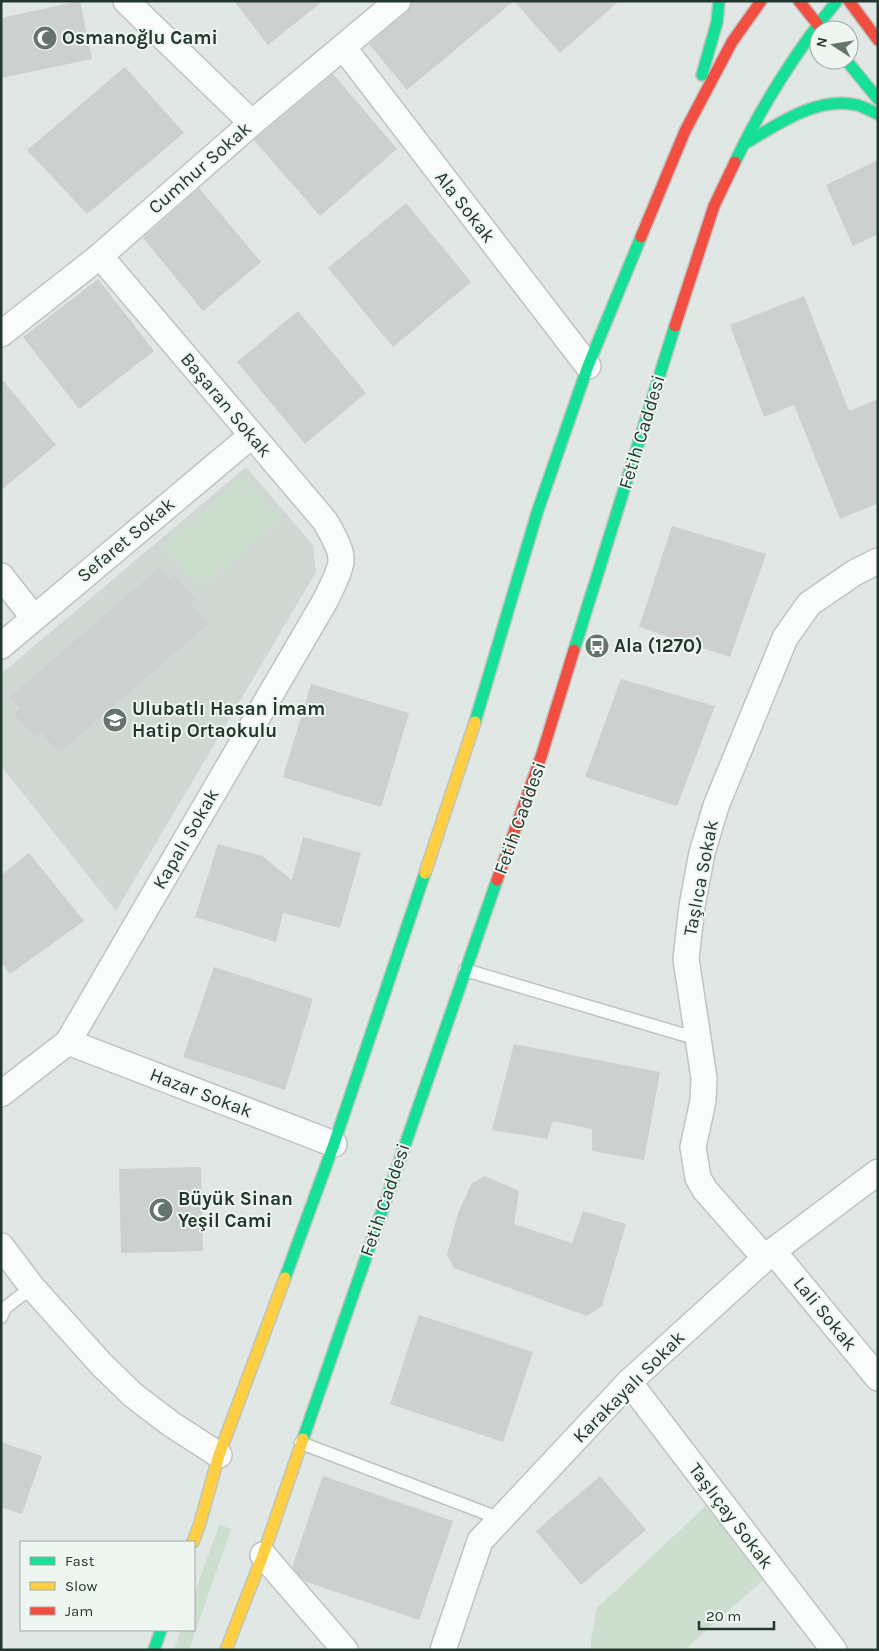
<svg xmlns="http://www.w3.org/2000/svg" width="879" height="1651" font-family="Karla,sans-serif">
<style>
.built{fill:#d0d8d3}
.green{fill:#ccdfcf}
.building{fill:#ccd0ce}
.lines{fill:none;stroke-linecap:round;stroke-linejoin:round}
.lane-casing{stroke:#bec4c1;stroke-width:15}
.street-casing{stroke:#bec4c1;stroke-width:28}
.fast-casing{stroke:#bec5c1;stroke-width:14}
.slow-casing{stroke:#bec5c1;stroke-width:14}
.jam-casing{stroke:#bec5c1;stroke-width:14}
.lane{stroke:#fafbfb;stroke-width:12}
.street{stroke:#fafbfb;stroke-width:25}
.fast{stroke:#16e098;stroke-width:11}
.slow{stroke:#ffcf43;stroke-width:11}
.jam{stroke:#f24e42;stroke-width:11}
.labels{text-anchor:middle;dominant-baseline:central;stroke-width:4;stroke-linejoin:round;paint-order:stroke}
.poi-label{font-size:19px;font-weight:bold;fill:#22372e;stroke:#eff6f1;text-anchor:start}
.street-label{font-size:19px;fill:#22372e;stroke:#eff6f1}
</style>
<rect width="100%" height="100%" fill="#e1e7e4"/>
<path class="built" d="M246,467L313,545L316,572L116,911L1,766V674Z"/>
<g class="green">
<path d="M244,477L280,519L200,588L164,546Z"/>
<path d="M709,1503L770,1574L684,1650H591V1640L597,1608Z"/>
<path d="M219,1525L231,1529L189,1650H174L181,1630H194V1595Z"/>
</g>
<g class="building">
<path d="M80,1L92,59L1,78V18Z"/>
<path d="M234,1H323L268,45Z"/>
<path d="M412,1H514L407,90L369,44L407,12L411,6Z"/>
<path d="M514,1H619L560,53Z"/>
<path d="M125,67L184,133L87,214L27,150Z"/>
<path d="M333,74L397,149L320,216L254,140Z"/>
<path d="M878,160V234L853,246L826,185Z"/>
<path d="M199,188L261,262L203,311L143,238Z"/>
<path d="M406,203L471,282L393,347L328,268Z"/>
<path d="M98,279L154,351L79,409L23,337Z"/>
<path d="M804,296L849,411L878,399V503L840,519L794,405L764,417L730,325Z"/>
<path d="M298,311L366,393L305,444L237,362Z"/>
<path d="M1,378L56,445L1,490Z"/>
<path d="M672,526L766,554L730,657L639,627Z"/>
<path d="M159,568L169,579L174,575L195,599L190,603L208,624L59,753L41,732L35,737L14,714L20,708L10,697Z"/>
<path d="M621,679L715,706L677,806L585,777Z"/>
<path d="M311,684L409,713L381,807L283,777Z"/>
<path d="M303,837L361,853L340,928L283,913L276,942L195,917L218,844L262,856L292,880Z"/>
<path d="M29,853L84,921L10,974L1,962V875Z"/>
<path d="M214,967L313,999L285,1090L183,1057Z"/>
<path d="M514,1044L660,1072L644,1160L592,1151V1129L553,1121L547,1139L492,1130Z"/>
<path d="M201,1167L203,1251L121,1253L119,1169Z"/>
<path d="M485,1176L519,1191L514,1224L572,1243L583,1211L626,1224L602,1306L587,1316L454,1268L447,1255L458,1213L472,1183Z"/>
<path d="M419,1315L533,1352L503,1442L390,1404Z"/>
<path d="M1,1442L42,1456L22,1514L1,1507Z"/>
<path d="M323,1476L453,1521L419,1620L304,1581L292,1567Z"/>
<path d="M600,1476L646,1530L581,1585L536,1531Z"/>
</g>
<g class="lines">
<defs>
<g id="lane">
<path d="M465,970L698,1039"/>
<path d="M1,1317L5,1308L32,1287"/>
<path d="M301,1443L501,1519"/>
</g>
<g id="street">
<path d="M126,1L252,123"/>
<path d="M343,47L588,366"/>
<path d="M1,334L100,256L252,123L398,1"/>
<path d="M1,576L34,618"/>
<path d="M1,646L252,435"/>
<path d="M68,1042L334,1144"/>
<path d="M1,1094L68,1042L325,601C330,590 340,573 341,561C342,549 331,532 325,521L100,256"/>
<path d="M1,1246L32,1287L102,1365L133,1395L171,1424L219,1455"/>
<path d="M773,1251L878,1378"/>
<path d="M765,1258L705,1190L698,1178L693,1147L703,1101L704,1078L686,959L692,906L702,853L716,806L785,638L809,604L854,573L878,561"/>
<path d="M629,1382L834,1650"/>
<path d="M263,1555L345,1650"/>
<path d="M443,1650L480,1541L629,1382L773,1251L878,1172"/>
</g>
<g id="fast">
<path d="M846,60L878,99"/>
<path d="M702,75L717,22L719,1"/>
<path d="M746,143C778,124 817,96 857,105C864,107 871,111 878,114"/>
<path d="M735,162C761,107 798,48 837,1"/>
<path d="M574,650L675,326"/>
<path d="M475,722L537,513L588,366L641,237"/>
<path d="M285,1278L334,1144L425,873"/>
<path d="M303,1439L497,880"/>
<path d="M154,1650L161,1630"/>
</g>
<g id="slow">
<path d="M425,873L475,722"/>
<path d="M193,1542L200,1523L219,1455L285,1278"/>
<path d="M226,1650L263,1555L303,1439"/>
</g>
<g id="jam">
<path d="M799,1L822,30"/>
<path d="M849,1L878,40"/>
<path d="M641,237L685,131L732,42L761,1"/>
<path d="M675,326L714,206L735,162"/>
<path d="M497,880L542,754L574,650"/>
</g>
</defs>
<use href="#lane" class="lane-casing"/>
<use href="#street" class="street-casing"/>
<use href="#fast" class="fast-casing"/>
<use href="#slow" class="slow-casing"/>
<use href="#jam" class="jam-casing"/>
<use href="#lane" class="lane"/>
<use href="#street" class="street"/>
<use href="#fast" class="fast"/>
<use href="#slow" class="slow"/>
<use href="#jam" class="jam"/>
</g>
<defs>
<symbol id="mosque-disc" viewBox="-11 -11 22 22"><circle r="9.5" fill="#65756e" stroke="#eff6f1"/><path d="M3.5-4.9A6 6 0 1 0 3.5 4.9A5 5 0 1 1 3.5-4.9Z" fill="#fff"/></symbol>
<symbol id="bus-disc" viewBox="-11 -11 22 22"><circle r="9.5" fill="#65756e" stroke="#eff6f1"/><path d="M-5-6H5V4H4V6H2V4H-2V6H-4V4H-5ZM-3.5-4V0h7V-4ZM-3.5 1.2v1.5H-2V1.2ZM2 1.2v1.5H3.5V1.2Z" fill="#fff"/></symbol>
<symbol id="school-disc" viewBox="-11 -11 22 22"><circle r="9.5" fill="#65756e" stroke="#eff6f1"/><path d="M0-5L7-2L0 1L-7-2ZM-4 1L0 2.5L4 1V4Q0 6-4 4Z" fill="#fff"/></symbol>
</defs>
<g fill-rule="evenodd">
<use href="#mosque-disc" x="31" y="24" width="28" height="28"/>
<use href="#bus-disc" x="583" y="632" width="28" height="28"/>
<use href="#school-disc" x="101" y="706" width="28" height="28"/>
<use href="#mosque-disc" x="147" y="1196" width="28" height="28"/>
</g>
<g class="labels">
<g class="poi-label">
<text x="62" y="38">Osmanoğlu Cami</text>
<text x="614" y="646">Ala (1270)</text>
<text x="132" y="709">Ulubatlı Hasan İmam<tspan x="132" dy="22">Hatip Ortaokulu</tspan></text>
<text x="178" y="1199">Büyük Sinan<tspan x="178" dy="22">Yeşil Cami</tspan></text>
</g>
<g class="street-label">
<text transform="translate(200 168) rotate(-41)">Cumhur Sokak</text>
<text transform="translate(465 207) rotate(52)">Ala Sokak</text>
<text transform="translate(226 405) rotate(50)">Başaran Sokak</text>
<text transform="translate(642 432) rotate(-73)">Fetih Caddesi</text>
<text transform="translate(126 540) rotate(-40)">Sefaret Sokak</text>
<text transform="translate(520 818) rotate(-70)">Fetih Caddesi</text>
<text transform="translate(186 839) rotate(-60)">Kapalı Sokak</text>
<text transform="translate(701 878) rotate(-79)">Taşlıca Sokak</text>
<text transform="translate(201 1093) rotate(21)">Hazar Sokak</text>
<text transform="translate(385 1200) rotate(-71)">Fetih Caddesi</text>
<text transform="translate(825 1314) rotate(51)">Lali Sokak</text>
<text transform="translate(629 1387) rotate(-45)">Karakayalı Sokak</text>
<text transform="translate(731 1516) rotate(53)">Taşlıçay Sokak</text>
</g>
</g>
<rect width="879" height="1651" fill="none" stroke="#22372e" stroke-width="5"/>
<rect x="20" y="1541" width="175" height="90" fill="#eff6f1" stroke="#9daaa3"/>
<rect x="30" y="1557" width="25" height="8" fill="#16e098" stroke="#9daaa3"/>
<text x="65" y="1566" font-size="15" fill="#22372e">Fast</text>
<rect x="30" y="1582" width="25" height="8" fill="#ffcf43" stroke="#9daaa3"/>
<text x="65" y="1591" font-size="15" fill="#22372e">Slow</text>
<rect x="30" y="1607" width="25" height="8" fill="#f24e42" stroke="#9daaa3"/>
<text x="65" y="1616" font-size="15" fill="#22372e">Jam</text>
<g transform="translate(834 45) rotate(282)"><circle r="24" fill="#eff6f1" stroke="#9daaa3"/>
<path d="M0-4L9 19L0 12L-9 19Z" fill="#65756e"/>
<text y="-8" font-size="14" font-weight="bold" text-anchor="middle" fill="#22372e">N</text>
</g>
<path d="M699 1621v8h75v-8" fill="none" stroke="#22372e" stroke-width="2.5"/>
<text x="706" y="1621" font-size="15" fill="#22372e" stroke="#eff6f1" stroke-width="4" paint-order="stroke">20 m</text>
</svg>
